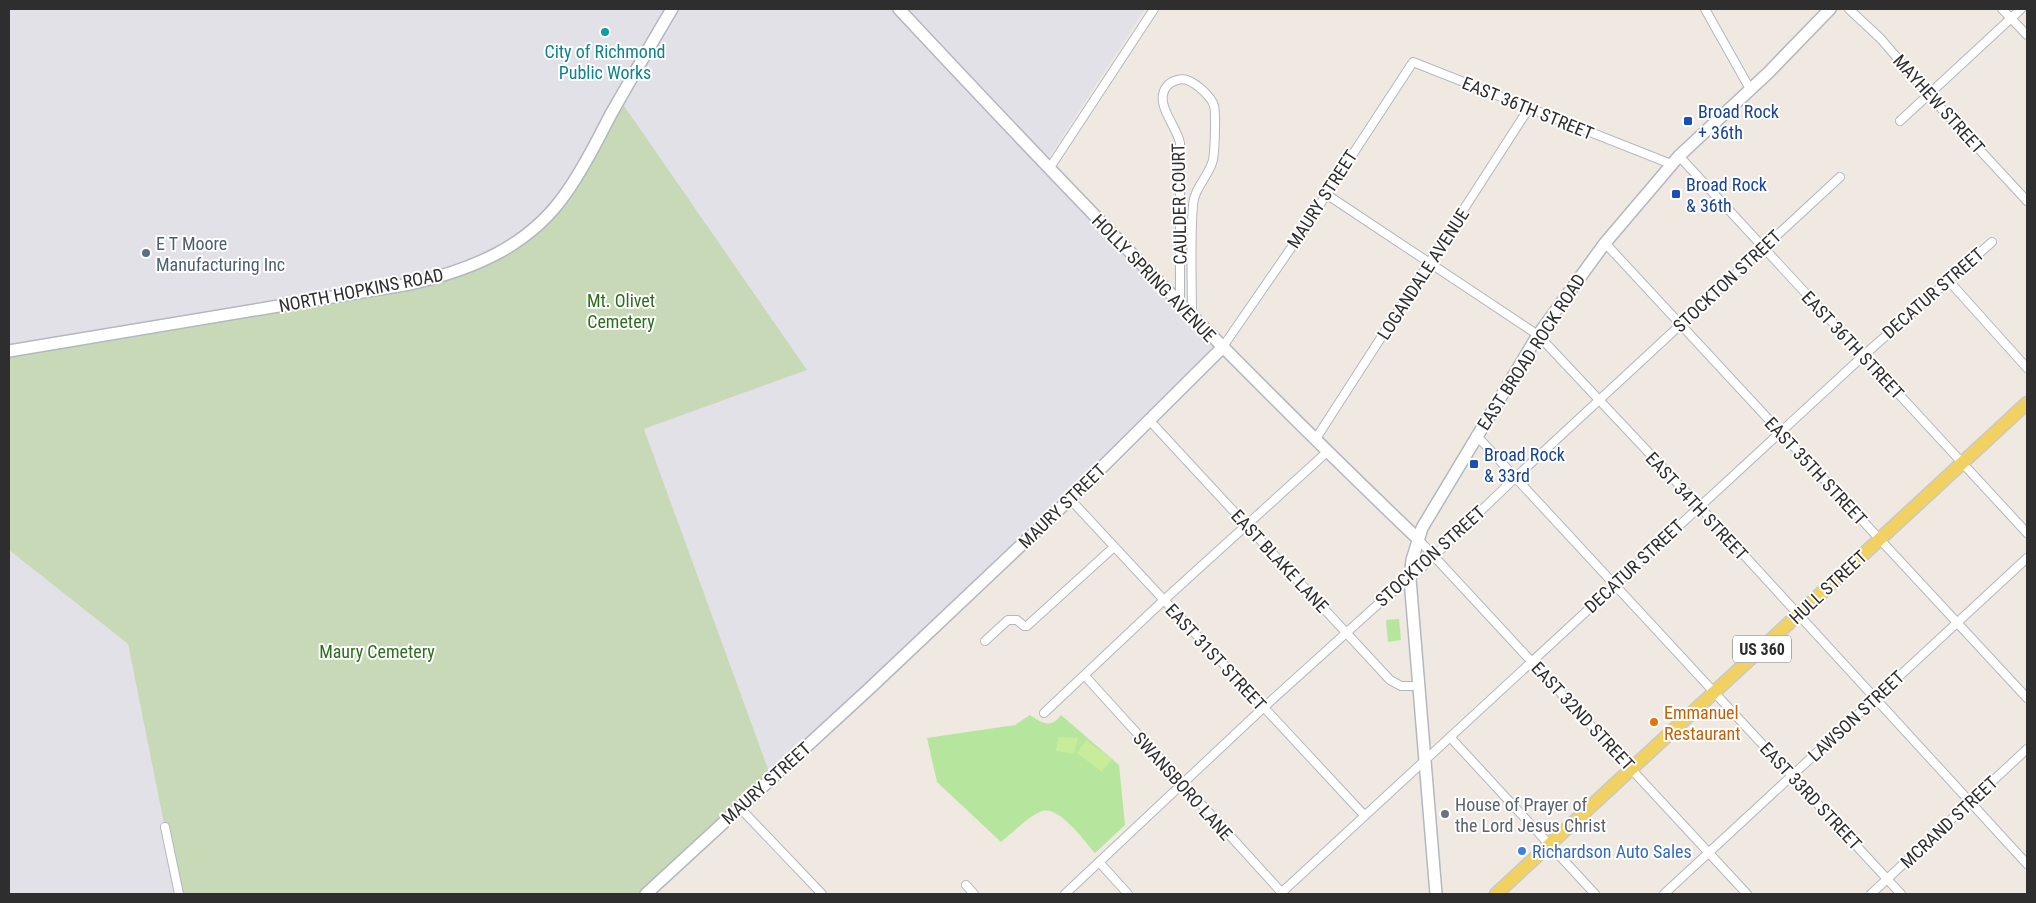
<svg xmlns="http://www.w3.org/2000/svg" width="2036" height="903" font-family="'Roboto Condensed',sans-serif">
<style>
.industrial{fill:#e3e1e8}
.green{fill:#b6e59e}
.cemetery{fill:#c8d9b8}
.pitch{fill:#c9ec9a}
.lines{fill:none;stroke-linecap:round;stroke-linejoin:round}
.street-casing{stroke:#b4b7c1;stroke-width:10}
.secondary-casing{stroke:#b4b7c1;stroke-width:14}
.primary-casing{stroke:#c9c9c9;stroke-width:15}
.street{stroke:#fff;stroke-width:8}
.secondary{stroke:#fff;stroke-width:11}
.primary{stroke:#f2d163;stroke-width:12}
.culture-dot{fill:#0f9aa8;stroke:#fff;stroke-width:2}
.transit-dot{fill:#1a4fb4;stroke:#fff;stroke-width:2}
.service-dot{fill:#5c6f8a;stroke:#fff;stroke-width:2}
.food-dot{fill:#e8710a;stroke:#fff;stroke-width:2}
.worship-dot{fill:#6b7280;stroke:#fff;stroke-width:2}
.shop-dot{fill:#3f7fe0;stroke:#fff;stroke-width:2}
.labels{text-anchor:middle;dominant-baseline:central;stroke-width:4;stroke-linejoin:round;paint-order:stroke}
.shield{fill:#fff;stroke:#6d6d6d;stroke-width:1}
.shield-label{font-size:16px;font-weight:bold;fill:#2e2e2e}
.culture-label{font-size:18px;fill:#0d838f;stroke:#fff}
.street-label{font-size:18px;fill:#2e2e2e;stroke:#fff}
.transit-label{font-size:18px;fill:#164399;stroke:#fff;text-anchor:start}
.service-label{font-size:18px;fill:#4e5e75;stroke:#fff;text-anchor:start}
.park-label{font-size:18px;fill:#2c6e1b;stroke:#fff}
.food-label{font-size:18px;fill:#c56008;stroke:#fff;text-anchor:start}
.worship-label{font-size:18px;fill:#5b616d;stroke:#fff;text-anchor:start}
.shop-label{font-size:18px;fill:#366cbe;stroke:#fff;text-anchor:start}
</style>
<rect width="100%" height="100%" fill="#efe9e1"/>
<g class="industrial">
<path d="M9,9H1145L1044,165L1224,347L771,777L644,429L807,370L611,115L541,221L509,244L438,276L9,354Z"/>
<path d="M9,550L128,644L178,894H9Z"/>
</g>
<g class="green">
<path d="M1399,619L1401,640L1388,642L1386,620Z"/>
<path d="M1030,715C1042,723 1051,729 1061,715L1119,765L1125,825L1095,853C1084,841 1060,806 1042,811C1030,815 1011,834 1001,842L937,782L927,738L1015,725Z"/>
</g>
<path class="cemetery" d="M620,100L807,370L644,429L771,777L645,894H178L128,644L9,550V354L342,297L475,263L541,221L565,191Z"/>
<g class="pitch">
<path d="M1058,737L1078,738L1074,754L1056,751Z"/>
<path d="M1086,740L1112,759L1102,772L1077,753Z"/>
</g>
<g class="lines">
<defs>
<g id="street">
<path d="M1705,9L1750,89"/>
<path d="M1849,9L1881,39L1928,94L2027,201"/>
<path d="M2002,9L2027,35"/>
<path d="M1900,121L2021,9"/>
<path d="M1679,156L2027,533"/>
<path d="M1049,169L1154,9"/>
<path d="M1326,194L1538,335L1699,506L2027,864"/>
<path d="M1605,243L2027,698"/>
<path d="M1948,280L2027,368"/>
<path d="M1180,303V143C1177,126 1153,103 1167,86C1171,81 1181,78 1187,80C1196,83 1212,97 1214,106C1216,113 1215,157 1212,163C1207,178 1194,189 1193,205C1190,242 1192,279 1192,316"/>
<path d="M1222,348L1300,235L1413,62L1671,164"/>
<path d="M1150,421L1390,680L1401,686H1417"/>
<path d="M1476,435L1901,894"/>
<path d="M1315,440L1529,108"/>
<path d="M1070,499L1364,815"/>
<path d="M1418,539L1747,894"/>
<path d="M985,641L1008,620H1017L1024,626H1027L1114,547"/>
<path d="M1085,676L1283,894"/>
<path d="M1044,713L1164,600L1327,452"/>
<path d="M1450,737L1595,894"/>
<path d="M739,807L822,894"/>
<path d="M165,827L179,894"/>
<path d="M1099,862L1128,894"/>
<path d="M966,885L974,894"/>
<path d="M1065,894L1263,708L1386,597L1410,579L1516,477L1840,177"/>
<path d="M1280,894L1863,356L1992,242"/>
<path d="M1664,894L2027,558"/>
<path d="M1871,894L2027,749"/>
</g>
<g id="secondary">
<path d="M899,9C1068,190 1239,368 1418,539"/>
<path d="M9,351L410,284C471,270 529,247 566,193C584,168 597,141 611,114C631,79 651,44 672,9"/>
<path d="M646,894L870,688L1070,499L1222,348"/>
<path d="M1436,894L1410,579L1412,560L1422,528L1538,335L1605,243L1679,156L1768,73L1830,9"/>
</g>
<path id="primary" d="M1496,894L2027,403"/>
</defs>
<use href="#street" class="street-casing"/>
<use href="#secondary" class="secondary-casing"/>
<use href="#primary" class="primary-casing"/>
<use href="#street" class="street"/>
<use href="#secondary" class="secondary"/>
<use href="#primary" class="primary"/>
</g>
<circle class="culture-dot" cx="605" cy="32" r="5"/>
<g class="transit-dot">
<rect x="1683" y="116" width="10" height="10" rx="2.5"/>
<rect x="1671" y="189" width="10" height="10" rx="2.5"/>
<rect x="1469" y="459" width="10" height="10" rx="2.5"/>
</g>
<circle class="service-dot" cx="146" cy="253" r="5"/>
<circle class="food-dot" cx="1654" cy="722" r="5"/>
<circle class="worship-dot" cx="1445" cy="814" r="5"/>
<circle class="shop-dot" cx="1522" cy="851" r="5"/>
<g class="labels">
<rect class="shield" x="1733" y="635.5" width="58" height="27" rx="4"/>
<g class="shield-label">
<text x="1762" y="649">US 360</text>
</g>
<g class="culture-label">
<text x="605" y="51">City of Richmond<tspan x="605" dy="21">Public Works</tspan></text>
</g>
<g class="street-label">
<text transform="translate(1939 104) rotate(48)">MAYHEW STREET</text>
<text transform="translate(1528 108) rotate(22)">EAST 36TH STREET</text>
<text transform="translate(1322 199) rotate(-57)">MAURY STREET</text>
<text transform="translate(1179 204) rotate(-91)">CAULDER COURT</text>
<text transform="translate(1423 274) rotate(-57)">LOGANDALE AVENUE</text>
<text transform="translate(1154 278) rotate(46)">HOLLY SPRING AVENUE</text>
<text transform="translate(1727 281) rotate(-43)">STOCKTON STREET</text>
<text transform="translate(361 290) rotate(-11)">NORTH HOPKINS ROAD</text>
<text transform="translate(1933 293) rotate(-41)">DECATUR STREET</text>
<text transform="translate(1853 345) rotate(47)">EAST 36TH STREET</text>
<text transform="translate(1531 352) rotate(-57)">EAST BROAD ROCK ROAD</text>
<text transform="translate(1816 471) rotate(47)">EAST 35TH STREET</text>
<text transform="translate(1062 506) rotate(-44)">MAURY STREET</text>
<text transform="translate(1697 506) rotate(47)">EAST 34TH STREET</text>
<text transform="translate(1430 556) rotate(-42)">STOCKTON STREET</text>
<text transform="translate(1280 561) rotate(47)">EAST BLAKE LANE</text>
<text transform="translate(1634 566) rotate(-43)">DECATUR STREET</text>
<text transform="translate(1828 587) rotate(-43)">HULL STREET</text>
<text transform="translate(1216 657) rotate(47)">EAST 31ST STREET</text>
<text transform="translate(1583 716) rotate(47)">EAST 32ND STREET</text>
<text transform="translate(1856 716) rotate(-43)">LAWSON STREET</text>
<text transform="translate(766 783) rotate(-42)">MAURY STREET</text>
<text transform="translate(1183 786) rotate(48)">SWANSBORO LANE</text>
<text transform="translate(1811 796) rotate(47)">EAST 33RD STREET</text>
<text transform="translate(1949 822) rotate(-43)">MCRAND STREET</text>
</g>
<g class="transit-label">
<text x="1698" y="111">Broad Rock<tspan x="1698" dy="21">+ 36th</tspan></text>
<text x="1686" y="184">Broad Rock<tspan x="1686" dy="21">&amp; 36th</tspan></text>
<text x="1484" y="454">Broad Rock<tspan x="1484" dy="21">&amp; 33rd</tspan></text>
</g>
<g class="service-label">
<text x="156" y="243">E T Moore<tspan x="156" dy="21">Manufacturing Inc</tspan></text>
</g>
<g class="park-label">
<text x="621" y="300">Mt. Olivet<tspan x="621" dy="21">Cemetery</tspan></text>
<text x="377" y="651">Maury Cemetery</text>
</g>
<g class="food-label">
<text x="1664" y="712">Emmanuel<tspan x="1664" dy="21">Restaurant</tspan></text>
</g>
<g class="worship-label">
<text x="1455" y="804">House of Prayer of<tspan x="1455" dy="21">the Lord Jesus Christ</tspan></text>
</g>
<g class="shop-label">
<text x="1532" y="851">Richardson Auto Sales</text>
</g>
</g>
<rect width="2036" height="903" fill="none" stroke="#2e2e2e" stroke-width="20"/>
</svg>
